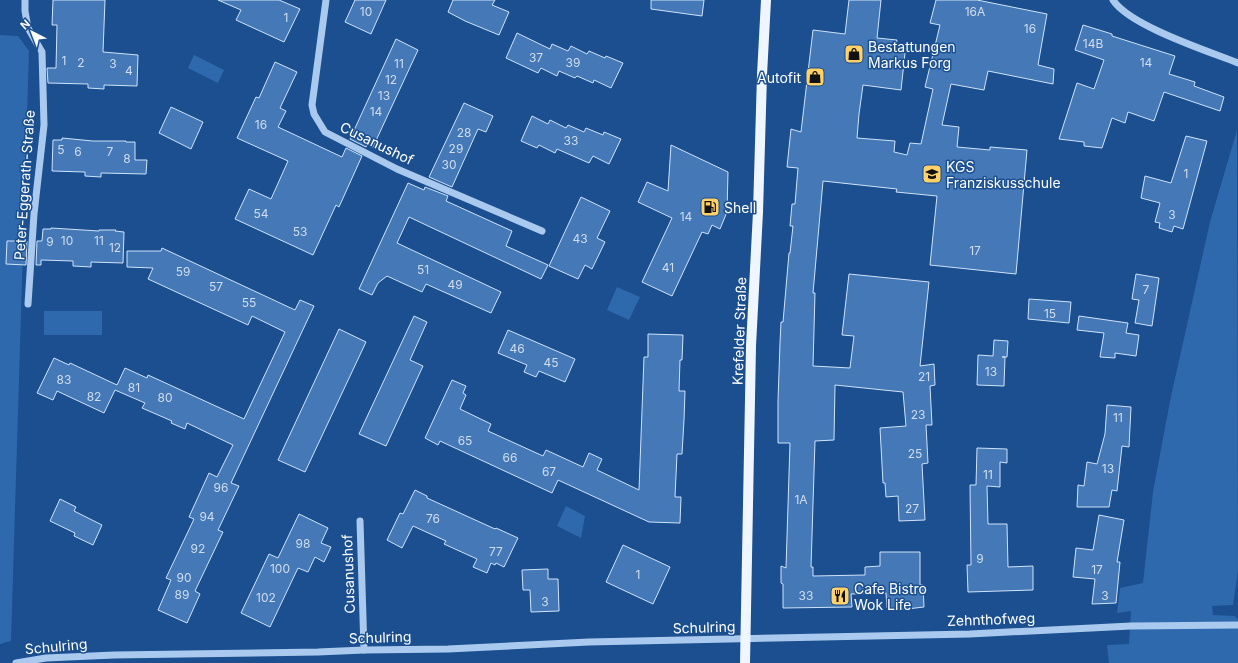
<svg xmlns="http://www.w3.org/2000/svg" width="1238" height="663" font-family="Inter,sans-serif">
<style>
.green{fill:#2e69ad}
.building{fill:#4478b7;stroke:#cfe3fa}
.lines{fill:none;stroke-linecap:round;stroke-linejoin:round}
.minor{stroke:#a9c9ee;stroke-width:7}
.major{stroke:#f0f6ff;stroke-width:10}
.labels{text-anchor:middle;dominant-baseline:central;stroke-width:3;stroke-linejoin:round;paint-order:stroke}
.number-label{font-size:12px;fill:#d0dded}
.poi-label{font-size:14px;fill:#fff;stroke:#1b4f8f;text-anchor:start}
.street-label{font-size:14px;fill:#fff;stroke:#1b4f8f}
</style>
<rect width="100%" height="100%" fill="#1b4f8f"/>
<g class="green">
<path d="M0,35L18,36L29,51L11,641L0,644Z"/>
<path d="M194,55L224,70L218,83L188,68Z"/>
<path d="M1237,130L1238,571L1233,605L1212,606L1213,615L1235,616L1238,620V663H1109L1107,645L1129,644L1131,611L1117,613L1120,588L1143,583L1153,492L1170,401L1210,222Z"/>
<path d="M617,287L640,297L629,320L607,310Z"/>
<rect x="44" y="311" width="58" height="24"/>
<path d="M566,506L585,516L581,538L557,526Z"/>
</g>
<g class="building">
<path d="M53,0H105L103,52L138,55L137,86L104,85V89L88,88V84L48,83L47,68H56L57,25H52Z"/>
<path d="M218,0H279L300,9L284,42L236,20L241,10Z"/>
<path d="M355,0H386L371,34L345,22Z"/>
<path d="M453,0H495L492,5L509,12L499,35L465,21L448,12Z"/>
<path d="M651,0H704L702,16L651,9Z"/>
<path d="M849,0H881L877,38L897,40L895,52L905,53L901,90L863,85L859,114L857,138L895,141L894,152L907,155L910,143L921,144L933,89L925,87L940,25L930,23L936,0H977L1047,14L1038,65L1054,69L1053,84L988,71L984,90L951,84L942,125L959,127L957,147L990,150V147L1027,150L1016,274L930,265L937,196L896,192L897,189L823,181L813,293H815L813,366L850,368L854,336L842,335L849,274L929,282L920,366L934,364L935,385L930,386L932,425H926L928,463L922,464L925,520L899,521L898,496L886,497L885,483H883L880,428L906,426L903,392L835,385L834,440L815,441L811,567H813V576L865,575V567L880,566V552H920V585H923L924,607L907,609L887,608L886,593L851,594L852,607L783,608V584L781,583V566L786,568L790,443H778V401L780,343L781,322H783L789,253H790L793,226H790L792,204H795L798,168L787,167L791,129L801,132L813,30L845,34Z"/>
<path d="M1083,25L1112,34V36L1175,56L1169,74L1195,82L1194,86L1224,97L1220,111L1164,92L1154,121L1128,112L1125,123L1112,118L1102,148L1084,146V142L1059,139L1077,83L1094,89L1104,60L1075,50Z"/>
<path d="M517,33L550,49L552,44L568,51L571,46L587,54L589,51L605,58L606,56L623,63L611,88L594,80L593,83L577,76L575,78L559,71L557,76L541,68L538,73L506,58Z"/>
<path d="M396,39L418,50L373,147L367,145L366,147L350,139Z"/>
<path d="M275,62L297,72L280,108L286,111L278,127L342,157L346,148L362,156L339,207L336,205L313,255L235,219L249,189L271,199L288,161L237,138L256,97L259,98Z"/>
<path d="M464,103L493,116L486,132L478,129L452,187L429,177Z"/>
<path d="M171,107L203,122L191,149L159,133Z"/>
<path d="M532,116L548,124L550,120L566,128L568,125L584,132L586,128L603,135L604,132L621,139L609,164L593,156L589,163L557,149L555,153L539,145L537,148L521,141Z"/>
<path d="M1186,136L1207,141L1183,229L1174,226L1172,232L1159,228L1160,223L1155,222L1160,203L1141,198L1145,176L1171,183Z"/>
<path d="M62,138L93,141H126V142H135V160H147L146,174L101,173V177L85,176V172L52,171L53,140H62Z"/>
<path d="M671,145L728,172L727,212L720,229L712,225L708,234L702,232L672,296L642,282L672,218L638,202L647,182L668,191Z"/>
<path d="M408,183L424,190L425,187L448,196L446,201L512,231L506,246L548,265L541,279L409,217L397,243L501,292L491,313L426,284L422,292L387,276L378,283L372,295L359,289Z"/>
<path d="M581,197L610,211L597,238L605,242L592,269L585,265L578,279L549,266Z"/>
<path d="M51,228L99,231V230H116L115,231L124,232L123,263L91,262V267L73,266V261L41,260V265H36L37,241H42L43,229H51Z"/>
<path d="M7,241H27L26,265L6,264Z"/>
<path d="M162,248L295,310L300,300L314,306L231,483L239,486L218,530L223,532L195,591L200,594L187,623L158,610L171,580L166,578L194,519L189,517L209,473L217,477L233,445L187,423L185,429L171,423L172,421L142,408L145,403L115,390L104,413L57,391L53,400L37,393L54,358L69,365L70,363L117,385L125,368L147,378L148,375L244,419L285,332L252,316L248,325L148,279L153,268L127,267V251H161Z"/>
<path d="M1136,274L1159,278L1152,326L1135,323L1139,300L1132,299Z"/>
<path d="M1029,299L1071,302L1069,323L1028,319Z"/>
<path d="M414,316L427,322L410,360L423,366L386,446L359,434Z"/>
<path d="M1079,316L1128,323L1126,333L1139,335L1136,356L1115,353V358L1100,357L1104,333L1077,330Z"/>
<path d="M339,329L366,342L305,472L278,460Z"/>
<path d="M508,330L575,359L565,382L539,371L536,377L524,372L527,365L498,353Z"/>
<path d="M648,334L683,335L682,360H680L679,391H685L684,420L682,454H677L675,497H681L680,523L649,522L558,480L552,493L440,441L438,445L425,438L452,380L466,386L463,393L466,395L460,409L491,424L488,431L543,456L546,450L583,467L589,453L602,459L597,470L639,490L644,357H648Z"/>
<path d="M994,340L1008,341L1007,357H1002H1005L1004,386L977,385L978,355L993,356Z"/>
<path d="M1107,405L1131,407L1129,447L1122,446L1117,491L1112,490L1109,507H1077L1078,485L1084,486L1087,462L1097,464L1105,434Z"/>
<path d="M977,448L1007,449V463L1000,462V487L987,486L988,524H1007L1008,567L1033,566V590L968,592L967,565H971L970,485H976Z"/>
<path d="M415,490L427,496V498L495,529L496,528L518,538L504,567L496,563L495,565L491,563L487,573L473,567L477,559L444,544L446,541L413,526L402,548L387,540L400,513L403,514Z"/>
<path d="M60,499L76,507L74,511L102,525L93,545L74,536L75,533L50,521Z"/>
<path d="M299,514L328,528L321,543L331,547L324,562L315,557L308,572L298,568L270,627L241,613L269,554L278,558Z"/>
<path d="M1099,515L1124,520L1117,562H1120L1116,603L1092,604L1095,579L1073,577L1076,548L1093,550Z"/>
<path d="M623,545L670,567L653,604L606,582Z"/>
<path d="M548,569V579H558L559,611L531,612L530,590H523L522,570Z"/>
</g>
<g class="lines">
<g class="minor">
<path d="M25,0V11L28,28L42,52L44,125L34,214L28,304"/>
<path d="M326,0L312,105L314,114L325,132L397,169L542,231"/>
<path d="M1113,0C1130,26 1208,51 1238,63"/>
<path d="M360,521L364,650"/>
<path d="M16,663L46,658L114,655L318,652L364,650L448,649L589,642L970,634L1131,626L1238,625"/>
</g>
<path class="major" d="M745,663L751,346L758,212L762,75L766,0"/>
</g>
<defs>
<symbol id="shop-square" viewBox="-11 -11 22 22"><rect x="-9" y="-9" width="18" height="18" rx="4" fill="#ffd166" stroke="#1b4f8f"/><path d="M-5-2.5h2.3a2.7 3.5 0 0 1 5.4 0H5L5.5 6h-11ZM-1.5-2.5h3a1.5 2.3 0 0 0-3 0Z" fill="#111"/></symbol>
<symbol id="school-square" viewBox="-11 -11 22 22"><rect x="-9" y="-9" width="18" height="18" rx="4" fill="#ffd166" stroke="#1b4f8f"/><path d="M0-5L7-2L0 1L-7-2ZM-4 1L0 2.5L4 1V4Q0 6-4 4Z" fill="#111"/></symbol>
<symbol id="fuel-square" viewBox="-11 -11 22 22"><rect x="-9" y="-9" width="18" height="18" rx="4" fill="#ffd166" stroke="#1b4f8f"/><path d="M-5.5-6h7V0h2V4h1.3V-2.5L3-4.5l.8-.8L6-3V5H2.5V1h-1V6h-7ZM-4.2-4.7v3.2H.2V-4.7Z" fill="#111"/></symbol>
<symbol id="restaurant-square" viewBox="-11 -11 22 22"><rect x="-9" y="-9" width="18" height="18" rx="4" fill="#ffd166" stroke="#1b4f8f"/><path d="M-5-6h1v4h1v-4h1v4h1v-4h1v5L-1.5 .5V6h-2V.5L-5-1ZM5-6V6H3V1.5H1.5Q1.5-4 5-6Z" fill="#111"/></symbol>
</defs>
<g fill-rule="evenodd">
<use href="#shop-square" x="843" y="43" width="22" height="22"/>
<use href="#shop-square" x="804" y="66" width="22" height="22"/>
<use href="#school-square" x="921" y="163" width="22" height="22"/>
<use href="#fuel-square" x="699" y="196" width="22" height="22"/>
<use href="#restaurant-square" x="829" y="585" width="22" height="22"/>
</g>
<g class="labels">
<g class="number-label">
<text x="366" y="11">10</text>
<text x="975" y="11">16A</text>
<text x="286" y="17">1</text>
<text x="1030" y="28">16</text>
<text x="1093" y="43">14B</text>
<text x="536" y="57">37</text>
<text x="64" y="60">1</text>
<text x="81" y="62">2</text>
<text x="573" y="62">39</text>
<text x="1146" y="62">14</text>
<text x="113" y="63">3</text>
<text x="399" y="63">11</text>
<text x="129" y="70">4</text>
<text x="391" y="79">12</text>
<text x="384" y="95">13</text>
<text x="376" y="111">14</text>
<text x="261" y="124">16</text>
<text x="464" y="132">28</text>
<text x="571" y="140">33</text>
<text x="456" y="148">29</text>
<text x="61" y="149">5</text>
<text x="78" y="151">6</text>
<text x="110" y="151">7</text>
<text x="127" y="158">8</text>
<text x="449" y="164">30</text>
<text x="1186" y="173">1</text>
<text x="261" y="213">54</text>
<text x="1172" y="214">3</text>
<text x="686" y="216">14</text>
<text x="300" y="231">53</text>
<text x="580" y="238">43</text>
<text x="67" y="240">10</text>
<text x="99" y="240">11</text>
<text x="50" y="241">9</text>
<text x="115" y="247">12</text>
<text x="975" y="250">17</text>
<text x="668" y="267">41</text>
<text x="423" y="269">51</text>
<text x="183" y="271">59</text>
<text x="455" y="284">49</text>
<text x="216" y="286">57</text>
<text x="1146" y="289">7</text>
<text x="249" y="302">55</text>
<text x="1050" y="313">15</text>
<text x="517" y="348">46</text>
<text x="551" y="362">45</text>
<text x="991" y="371">13</text>
<text x="924" y="376">21</text>
<text x="64" y="379">83</text>
<text x="134" y="387">81</text>
<text x="94" y="396">82</text>
<text x="165" y="397">80</text>
<text x="918" y="414">23</text>
<text x="1118" y="417">11</text>
<text x="465" y="440">65</text>
<text x="915" y="453">25</text>
<text x="510" y="457">66</text>
<text x="1108" y="468">13</text>
<text x="549" y="471">67</text>
<text x="988" y="474">11</text>
<text x="221" y="487">96</text>
<text x="801" y="499">1A</text>
<text x="912" y="508">27</text>
<text x="207" y="516">94</text>
<text x="433" y="518">76</text>
<text x="303" y="543">98</text>
<text x="198" y="548">92</text>
<text x="496" y="551">77</text>
<text x="980" y="558">9</text>
<text x="280" y="568">100</text>
<text x="1097" y="569">17</text>
<text x="638" y="574">1</text>
<text x="184" y="577">90</text>
<text x="182" y="594">89</text>
<text x="806" y="595">33</text>
<text x="1105" y="595">3</text>
<text x="266" y="597">102</text>
<text x="545" y="601">3</text>
</g>
<g class="poi-label">
<text x="868" y="46">Bestattungen<tspan x="868" dy="16">Markus Forg</tspan></text>
<text x="801" y="77" text-anchor="end">Autofit</text>
<text x="946" y="166">KGS<tspan x="946" dy="16">Franziskusschule</tspan></text>
<text x="724" y="207">Shell</text>
<text x="854" y="588">Cafe Bistro<tspan x="854" dy="16">Wok Life</tspan></text>
</g>
<g class="street-label">
<text transform="translate(377 143) rotate(26)">Cusanushof</text>
<text transform="translate(24 185) rotate(-86)">Peter-Eggerath-Straße</text>
<text transform="translate(739 331) rotate(-88)">Krefelder Straße</text>
<text transform="translate(348 574) rotate(-92)">Cusanushof</text>
<text transform="translate(991 619) rotate(-2)">Zehnthofweg</text>
<text transform="translate(704 627) rotate(-2)">Schulring</text>
<text transform="translate(380 637) rotate(-2)">Schulring</text>
<text transform="translate(56 646) rotate(-5)">Schulring</text>
</g>
</g>
<g transform="translate(32 32) rotate(318)" stroke="#1b4f8f" stroke-width="3" paint-order="stroke">
<path d="M0-3L7 15L0 10L-7 15Z" fill="#ffffff"/>
<text y="-6" font-size="11" font-weight="bold" text-anchor="middle" fill="#ffffff">N</text>
</g>
</svg>
